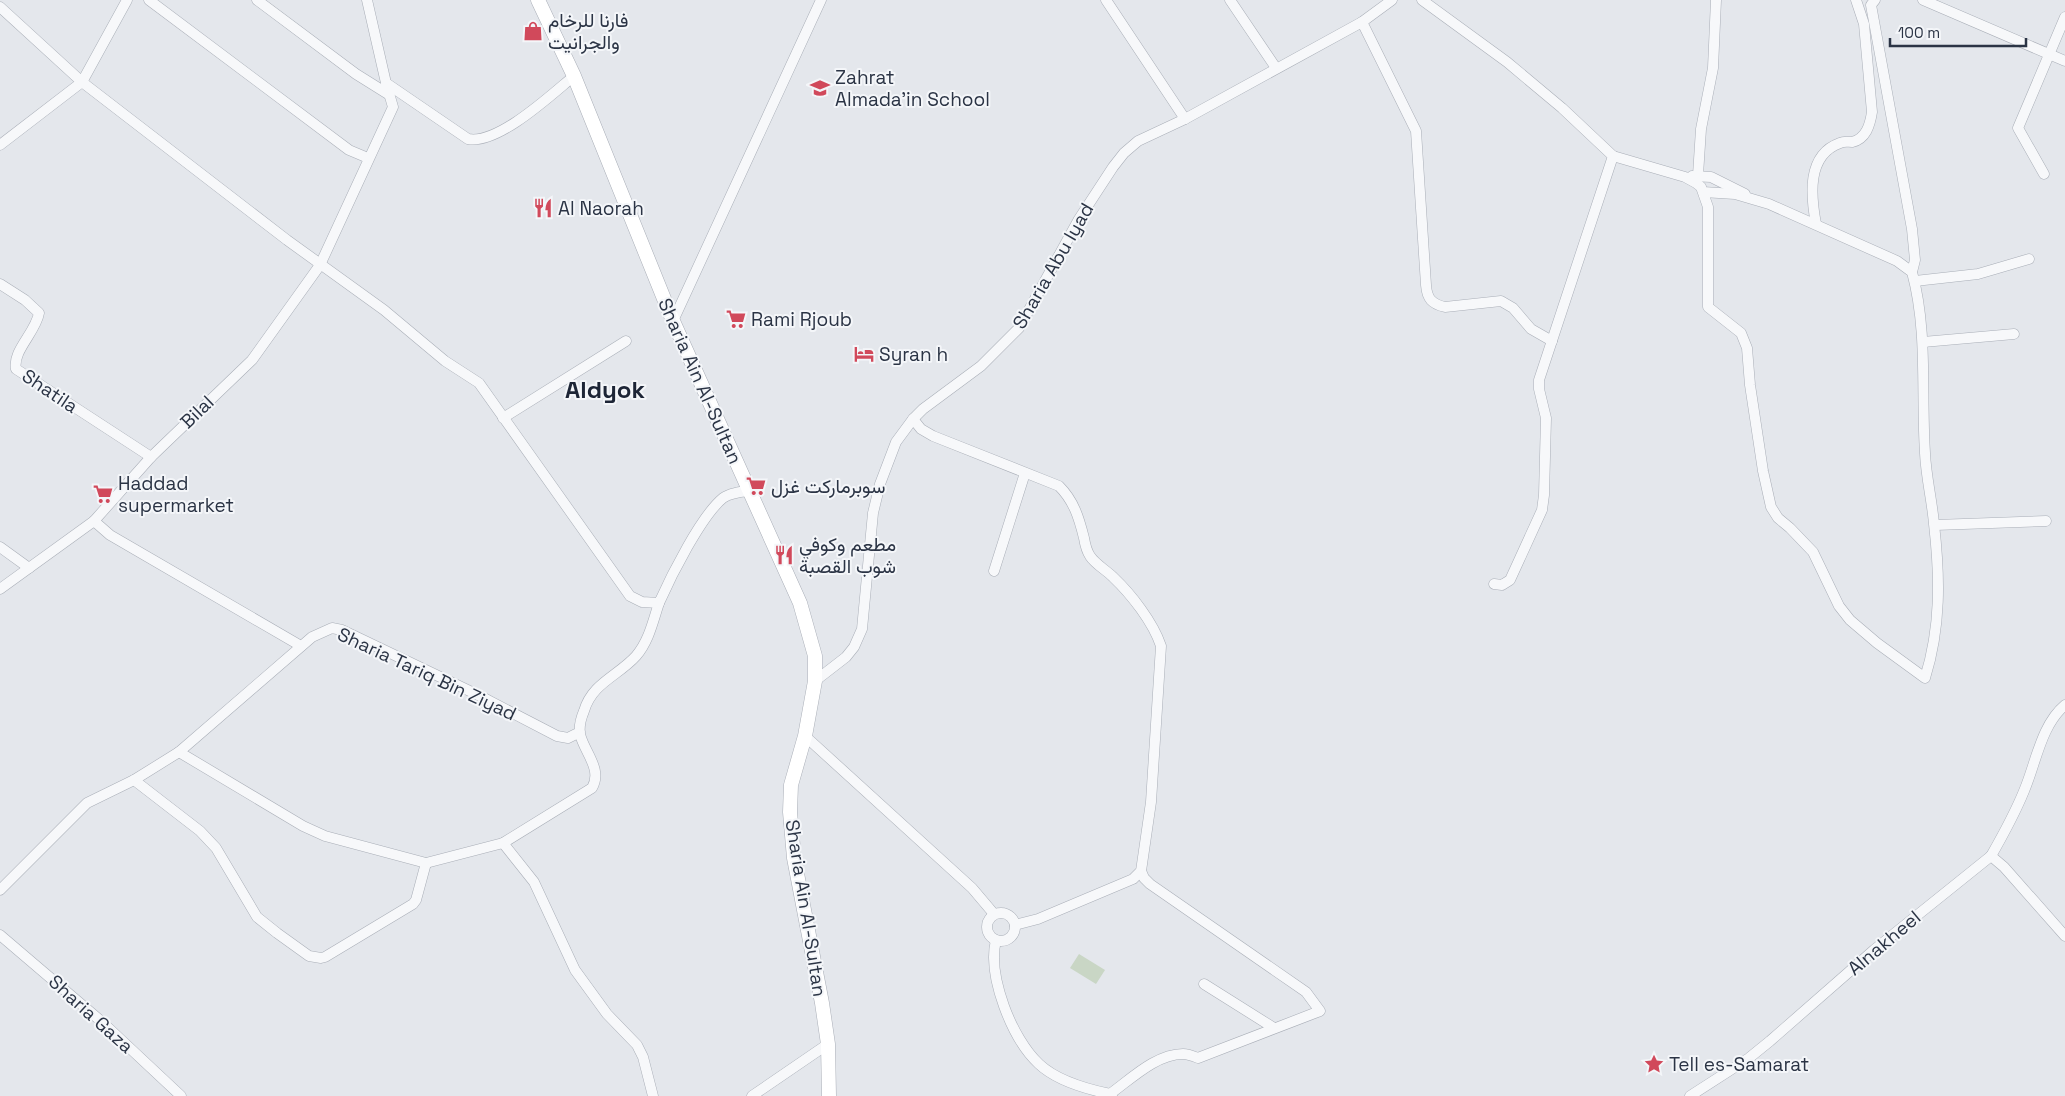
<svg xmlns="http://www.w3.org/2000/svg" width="2065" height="1096" font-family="'Space Grotesk',Vazirmatn,sans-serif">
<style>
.green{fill:#c9d6c5}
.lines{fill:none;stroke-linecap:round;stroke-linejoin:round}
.street-casing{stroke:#a9aeb7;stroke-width:11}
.secondary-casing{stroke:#a9aeb7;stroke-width:15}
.street{stroke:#f7f8fa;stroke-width:10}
.secondary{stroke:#fff;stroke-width:14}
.labels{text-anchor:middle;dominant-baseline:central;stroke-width:4;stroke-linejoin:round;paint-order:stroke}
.poi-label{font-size:19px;fill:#2b3445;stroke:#f4f6f9;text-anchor:start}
.street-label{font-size:19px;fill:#2b3445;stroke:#f4f6f9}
.district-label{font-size:24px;font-weight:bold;fill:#1d2536;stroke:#f4f6f9}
</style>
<rect width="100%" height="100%" fill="#e4e7ec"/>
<path class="green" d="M1079,954L1105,970L1096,984L1070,968Z"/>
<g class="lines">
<defs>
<g id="street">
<path d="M149,0L349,150L368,158"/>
<path d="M257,0L356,74L388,94"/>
<path d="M367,0L386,83L468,139C498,145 552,94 574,76"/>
<path d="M1106,0L1185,119"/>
<path d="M1230,0L1276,68"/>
<path d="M1422,0L1507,62L1562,108L1613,156L1539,380V389L1546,418L1544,495L1542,510L1510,580L1502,585L1494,584"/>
<path d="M1875,0L1871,5L1912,229L1915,260L1912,272"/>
<path d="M1923,0L2065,61"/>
<path d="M0,7L82,82L287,240L384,310L445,361L479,383L630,596L642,602L659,603C671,576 701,516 723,498C730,493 740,492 749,491"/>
<path d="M1362,22L1416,131L1426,285C1427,299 1432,304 1445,307L1501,301L1513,308L1531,329L1552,341"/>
<path d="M0,145L82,82L127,0"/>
<path d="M1613,156L1685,177L1696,183L1701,187L1708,207V307L1741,333L1747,348L1750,385L1763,471L1771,507L1778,518L1790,528L1813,552L1839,606L1850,620L1877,643L1925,678C1941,627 1940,577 1934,524C1932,500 1926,477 1925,453C1921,392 1928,331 1912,272L1897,261L1769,204L1735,194L1703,192"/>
<path d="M2044,174L2018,128L2065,17"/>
<path d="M1698,175L1701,129L1713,68L1716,0"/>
<path d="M1692,176L1711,177L1745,194"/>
<path d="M1816,224C1811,197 1806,155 1840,143C1844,141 1848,142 1852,142C1866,139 1870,125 1872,112L1864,24L1856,0"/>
<path d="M1915,281L1978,274L2029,259"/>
<path d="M0,284L25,300L39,313C36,332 12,351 16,369L151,457"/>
<path d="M673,321L821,0"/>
<path d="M1923,342L2014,334"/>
<path d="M503,418L626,341"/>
<path d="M913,419L921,429L933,436L1059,486C1074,501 1079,518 1084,538C1085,544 1086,550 1090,556C1095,564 1106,570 1113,577C1131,594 1153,622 1161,646L1151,802L1141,871L1133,879L1038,919L1015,925"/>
<path d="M1935,525L2046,521"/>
<path d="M0,547L29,568"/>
<path d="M994,571L1025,473"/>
<path d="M0,589L94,521"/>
<path d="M301,646L110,535L94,521L151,457L252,360L320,265L393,107L386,83"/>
<path d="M815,681L846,657L854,647L862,629L873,513L880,484L896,442L913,419L923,409L981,366L1019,328L1079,219L1113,167L1124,153L1138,141L1185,119L1362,22L1392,0"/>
<path d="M580,732L568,738L557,736L478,695L342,630L332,628L312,637L179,752L303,826L325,836L426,863L503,843L592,788C603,769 584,752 580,734C579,727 581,718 584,711C592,683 618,676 636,656C649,641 653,621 659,603"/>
<path d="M805,736L972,888L994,914"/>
<path d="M134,780L200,831L216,848L257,917L277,933L309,956L321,958L325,957L413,904L416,900L426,863"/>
<path d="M503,843L534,882L575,970L607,1014L637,1045L643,1057L653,1096"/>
<path d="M1991,856C2003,835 2015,813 2024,791C2036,763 2041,725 2065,705"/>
<path d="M0,890L87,803L134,780L179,752"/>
<circle cx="1001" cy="927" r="14"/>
<path d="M0,935L102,1022L181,1096"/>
<path d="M996,940C987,976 1012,1039 1039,1064C1057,1081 1086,1089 1110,1094L1112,1096"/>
<path d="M1204,984L1274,1028"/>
<path d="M1110,1094C1131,1079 1156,1054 1183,1054C1188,1054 1193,1056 1198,1058L1320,1011L1306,992L1150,884L1144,878L1141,871"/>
<path d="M752,1096L828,1044"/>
<path d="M1690,1096L1749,1058L1770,1041L1874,950L1991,856L2004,867L2065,936"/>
</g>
<path id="secondary" d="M538,0L574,76L673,321L800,603L815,656V681L805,736L791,785L790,812L794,858L822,1003L828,1044L829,1096"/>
</defs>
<use href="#street" class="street-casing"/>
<use href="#secondary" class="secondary-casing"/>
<use href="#street" class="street"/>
<use href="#secondary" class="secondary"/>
</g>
<defs>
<symbol id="shop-bare" viewBox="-9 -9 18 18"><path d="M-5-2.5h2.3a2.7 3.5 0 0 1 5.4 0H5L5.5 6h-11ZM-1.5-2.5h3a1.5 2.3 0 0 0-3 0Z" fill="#d1495b" stroke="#f4f6f9" stroke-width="2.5" paint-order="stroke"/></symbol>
<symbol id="school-bare" viewBox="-9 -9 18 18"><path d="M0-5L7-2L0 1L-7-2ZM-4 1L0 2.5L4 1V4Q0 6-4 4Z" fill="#d1495b" stroke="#f4f6f9" stroke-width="2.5" paint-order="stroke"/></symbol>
<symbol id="restaurant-bare" viewBox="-9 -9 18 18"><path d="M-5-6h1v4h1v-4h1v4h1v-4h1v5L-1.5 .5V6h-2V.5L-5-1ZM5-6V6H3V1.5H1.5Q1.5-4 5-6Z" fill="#d1495b" stroke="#f4f6f9" stroke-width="2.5" paint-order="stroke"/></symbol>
<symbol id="supermarket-bare" viewBox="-9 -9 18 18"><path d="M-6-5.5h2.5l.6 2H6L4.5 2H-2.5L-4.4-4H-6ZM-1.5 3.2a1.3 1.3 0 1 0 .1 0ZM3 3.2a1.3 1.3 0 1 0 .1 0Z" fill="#d1495b" stroke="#f4f6f9" stroke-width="2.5" paint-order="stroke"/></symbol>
<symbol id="hotel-bare" viewBox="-9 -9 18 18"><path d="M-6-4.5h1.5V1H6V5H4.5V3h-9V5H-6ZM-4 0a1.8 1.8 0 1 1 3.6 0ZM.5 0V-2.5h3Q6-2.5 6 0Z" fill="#d1495b" stroke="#f4f6f9" stroke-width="2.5" paint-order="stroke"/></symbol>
<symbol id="sight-bare" viewBox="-9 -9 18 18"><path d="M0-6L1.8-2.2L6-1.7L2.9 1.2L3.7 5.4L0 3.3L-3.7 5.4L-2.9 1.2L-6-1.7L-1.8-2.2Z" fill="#d1495b" stroke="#f4f6f9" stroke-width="2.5" paint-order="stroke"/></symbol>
</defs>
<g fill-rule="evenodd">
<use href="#shop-bare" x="519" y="17" width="28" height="28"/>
<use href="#school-bare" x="806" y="74" width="28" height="28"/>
<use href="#restaurant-bare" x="529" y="194" width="28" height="28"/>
<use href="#supermarket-bare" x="722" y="305" width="28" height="28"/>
<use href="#hotel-bare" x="850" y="340" width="28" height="28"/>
<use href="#supermarket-bare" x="742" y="472" width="28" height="28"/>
<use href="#supermarket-bare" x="89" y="480" width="28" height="28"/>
<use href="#restaurant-bare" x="770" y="541" width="28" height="28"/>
<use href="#sight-bare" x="1640" y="1050" width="28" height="28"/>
</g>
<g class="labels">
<g class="poi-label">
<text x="548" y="20">فارنا للرخام<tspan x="548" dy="22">والجرانيت</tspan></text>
<text x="835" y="77">Zahrat<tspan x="835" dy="22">Almada'in School</tspan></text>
<text x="558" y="208">Al Naorah</text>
<text x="751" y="319">Rami Rjoub</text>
<text x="879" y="354">Syran h</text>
<text x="118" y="483">Haddad<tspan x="118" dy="22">supermarket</tspan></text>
<text x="771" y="486">سوبرماركت غزل</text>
<text x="799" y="544">مطعم وكوفي<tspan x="799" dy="22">شوب القصبة</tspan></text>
<text x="1669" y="1064">Tell es-Samarat</text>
</g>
<g class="street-label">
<text transform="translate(1053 266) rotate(-60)">Sharia Abu Iyad</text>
<text transform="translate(700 381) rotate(66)">Sharia Ain Al-Sultan</text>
<text transform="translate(50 391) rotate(34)">Shatila</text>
<text transform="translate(197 412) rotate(-44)">Bilal</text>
<text transform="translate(427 674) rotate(25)">Sharia Tariq Bin Ziyad</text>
<text transform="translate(806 908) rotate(81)">Sharia Ain Al-Sultan</text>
<text transform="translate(1884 943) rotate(-40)">Alnakheel</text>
<text transform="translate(91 1014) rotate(42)">Sharia Gaza</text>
</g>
<g class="district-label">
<text x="605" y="389">Aldyok</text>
</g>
</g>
<path d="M1890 38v8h136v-8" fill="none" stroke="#2b3445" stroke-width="2.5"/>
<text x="1898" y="38" font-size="15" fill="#2b3445" stroke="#f4f6f9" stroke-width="4" paint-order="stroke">100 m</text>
</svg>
